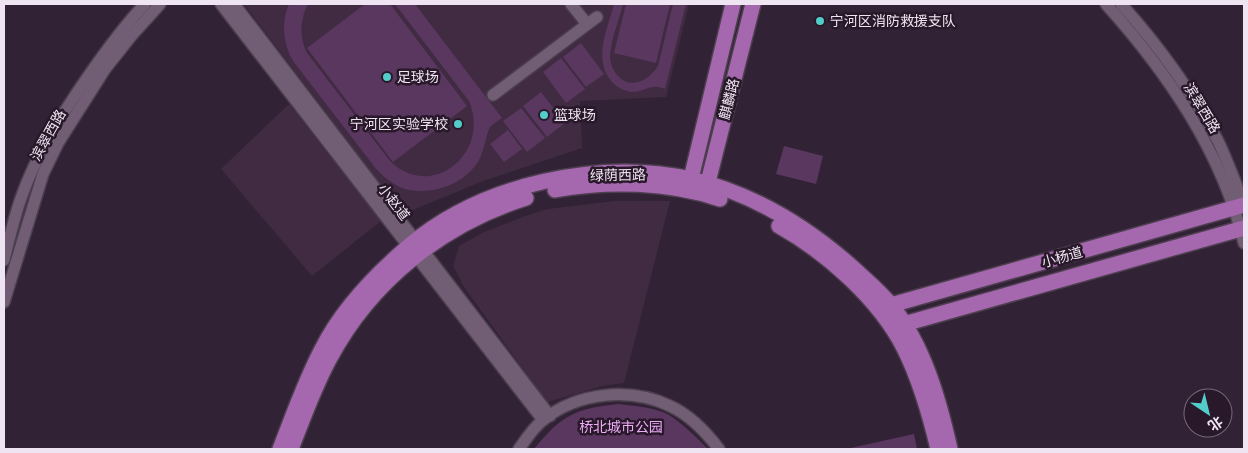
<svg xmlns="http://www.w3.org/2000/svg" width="1248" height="453" font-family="'DejaVu Sans','Noto Sans SC',sans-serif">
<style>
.built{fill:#402b43}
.green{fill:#5a375f}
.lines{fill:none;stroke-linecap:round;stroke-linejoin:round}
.minor-casing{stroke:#4d3f4f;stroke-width:14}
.major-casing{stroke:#4d3f4f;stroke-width:18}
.minor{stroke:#715e74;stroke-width:11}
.major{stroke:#a567ae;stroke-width:15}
.poi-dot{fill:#53cdca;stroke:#28182a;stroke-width:2}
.labels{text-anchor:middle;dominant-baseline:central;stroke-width:5;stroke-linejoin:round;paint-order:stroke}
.poi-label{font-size:14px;fill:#efe4f1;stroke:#28182a;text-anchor:start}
.street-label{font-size:14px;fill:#efe4f1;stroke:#28182a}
.park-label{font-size:14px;fill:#edabf5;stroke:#28182a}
</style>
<rect width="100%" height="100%" fill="#322235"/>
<g class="built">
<path d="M244,4H689L666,97L580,101L582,148L483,181L403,214Z"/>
<path d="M289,104L381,221L312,276L221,169Z"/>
<path d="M615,201H670L624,383L603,386L547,402L464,287L453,266L459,246L482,233L525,216L548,209Z"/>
</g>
<g class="green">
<path d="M289,4H308C300,19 299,37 307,53L390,161C432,202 491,153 469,101L395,4H415L502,118C499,120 493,124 490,127C487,132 484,151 479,160C466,183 435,195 409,190C396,187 386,179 377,170L293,61C283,44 281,22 289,4Z"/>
<path d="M365,4H390L467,106L393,162L307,48Z"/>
<path d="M614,4H623C619,20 611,39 610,56C610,69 620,83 633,83C644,82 652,75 658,66L673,4H686L665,89C662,88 657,86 653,87C644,88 638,94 627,91C619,89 613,84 609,78C594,56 608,27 614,4Z"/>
<path d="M626,4H670L656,63L614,53Z"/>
<path d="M581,43L604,74L586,87L563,57Z"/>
<path d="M561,58L585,89L566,103L543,72Z"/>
<path d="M541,92L565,123L547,137L523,106Z"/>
<path d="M521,108L545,138L527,152L503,121Z"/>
<path d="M508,130L522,149L504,162L490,144Z"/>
<path d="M784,146L823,156L816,184L776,174Z"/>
<path d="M618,404C634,406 654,407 669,415C683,424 696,437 708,449H534C562,415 574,409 618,404Z"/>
<path d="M914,434L917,449H846Z"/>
</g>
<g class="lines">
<defs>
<g id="minor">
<path d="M221,4L543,420"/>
<path d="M234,4L550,416"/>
<path d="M571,4L587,24"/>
<path d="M1106,4C1168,73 1222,152 1244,243"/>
<path d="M1121,4C1158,45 1192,92 1218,141C1228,162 1236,184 1244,205"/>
<path d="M493,95L597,17"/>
<path d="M4,260C9,240 14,218 21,198C36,155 61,116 87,78C105,52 123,27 145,4"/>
<path d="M4,302L43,174L58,143L105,69L132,35L160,4"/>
<path d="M519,449C526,439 533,428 543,420C578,392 630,387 670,406C690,415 706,432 719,449"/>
</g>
<g id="major">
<path d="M689,187L733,4"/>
<path d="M555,190C609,180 668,182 720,199"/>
<path d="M705,194L753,4"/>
<path d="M779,226C827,253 879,299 904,348C920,380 930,415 938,449"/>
<path d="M884,311L891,305L1244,205"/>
<path d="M897,328L904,324L1244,228"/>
<path d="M280,449C293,416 305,381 322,349C342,309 376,274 410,245C483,184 598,159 691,179C756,194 814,231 862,276C872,285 883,295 892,306C924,346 939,400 950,449"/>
<path d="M291,449C303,419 314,387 330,358C371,281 443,224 526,198"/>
</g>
</defs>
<use href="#minor" class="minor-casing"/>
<use href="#major" class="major-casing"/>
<use href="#minor" class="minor"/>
<use href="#major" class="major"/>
</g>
<g class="poi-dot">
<circle cx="820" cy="21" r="5"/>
<circle cx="387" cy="77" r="5"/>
<circle cx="544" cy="115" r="5"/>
<circle cx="458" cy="124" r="5"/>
</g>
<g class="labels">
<g class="poi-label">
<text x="830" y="21">宁河区消防救援支队</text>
<text x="397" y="77">足球场</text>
<text x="554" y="115">篮球场</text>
<text x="448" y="124" text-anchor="end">宁河区实验学校</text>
</g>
<g class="street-label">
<text transform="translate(729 99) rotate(-76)">麒麟路</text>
<text transform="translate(1202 108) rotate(59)">滨翠西路</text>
<text transform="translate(48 135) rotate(-61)">滨翠西路</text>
<text transform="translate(618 175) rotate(-1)">绿荫西路</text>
<text transform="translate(394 202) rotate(52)">小赵道</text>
<text transform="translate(1062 257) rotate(-16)">小杨道</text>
</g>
<g class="park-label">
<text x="621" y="427">桥北城市公园</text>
</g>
</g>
<rect width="1248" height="453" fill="none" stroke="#efe4f1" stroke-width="10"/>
<g transform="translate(1208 413) rotate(145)"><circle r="24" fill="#28182a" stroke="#786a7a"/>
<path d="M0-4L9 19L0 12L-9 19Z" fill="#53cdca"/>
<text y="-8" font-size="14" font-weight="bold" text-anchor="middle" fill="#efe4f1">北</text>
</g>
</svg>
